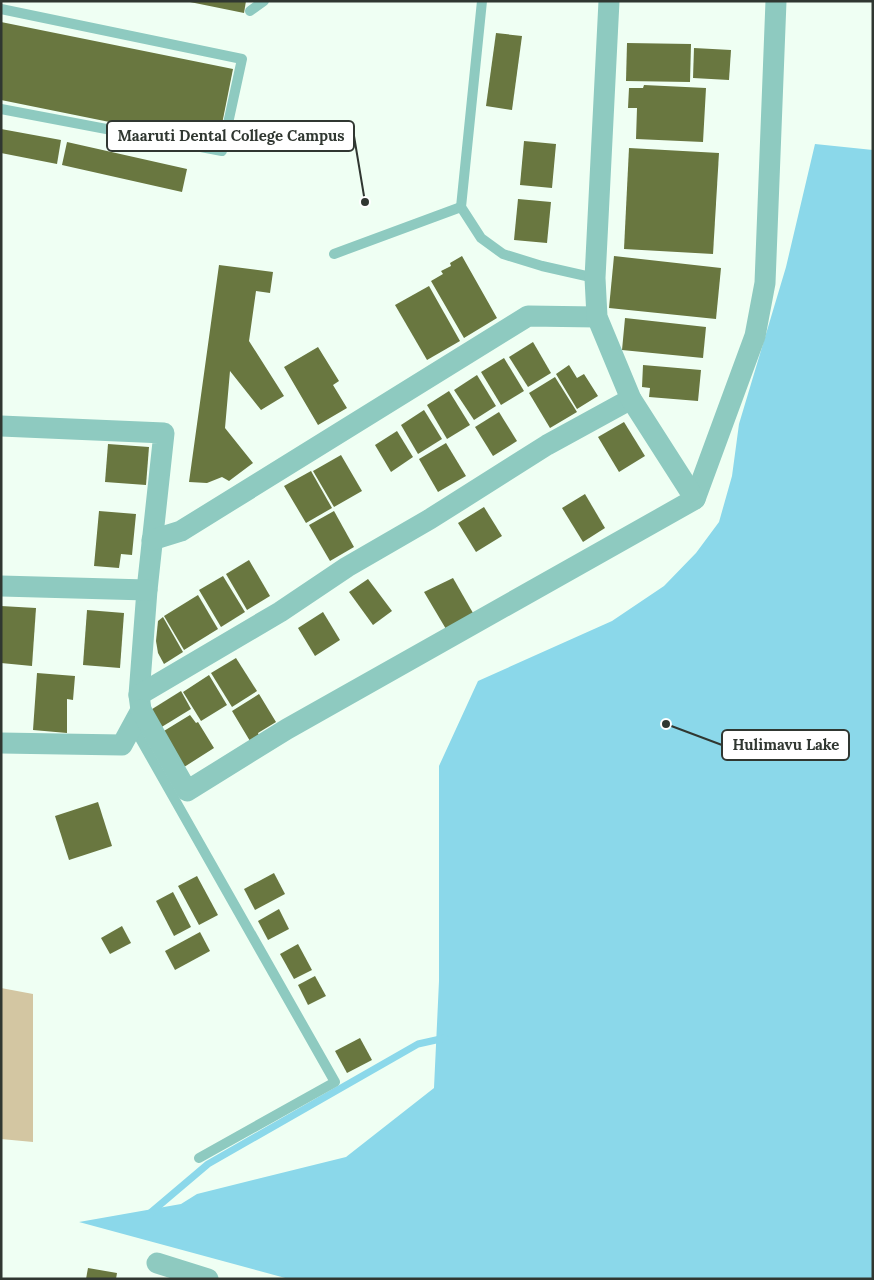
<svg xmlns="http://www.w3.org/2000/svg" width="874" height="1280" font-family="Lora,serif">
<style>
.green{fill:#d3c6a2}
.water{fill:#8bd8ea}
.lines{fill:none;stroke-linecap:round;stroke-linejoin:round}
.stream{stroke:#8bd8ea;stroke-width:7}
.building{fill:#697740}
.lane{stroke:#8ecac0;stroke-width:10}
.street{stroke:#8ecac0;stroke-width:21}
.leader{fill:none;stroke:#303731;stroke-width:2}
.callout-dot{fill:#303731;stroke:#fff;stroke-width:2}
.callout{fill:#fff;stroke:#303731;stroke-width:2}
.callout-label{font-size:15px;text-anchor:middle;font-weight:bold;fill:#303731}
</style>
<rect width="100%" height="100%" fill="#effff3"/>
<path class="green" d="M1,988L33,994V1142L1,1139Z"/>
<path class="water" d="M815,144L873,150V1279H289L79,1222L181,1204L197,1194L346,1157L434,1088L439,981V766L478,681L612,621L664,586L696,553L719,522L732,476L739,424L786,267Z"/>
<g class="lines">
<path class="stream" d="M149,1214L208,1164L418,1044L445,1038"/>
</g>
<g class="building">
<path d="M185,1H246L244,13Z"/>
<path d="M1,22L233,69L218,144L1,100Z"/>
<path d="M496,33L522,36L512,110L486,106Z"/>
<path d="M627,43L691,44L690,82L626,81Z"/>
<path d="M694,48L731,50L729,80L693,78Z"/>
<path d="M644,85L706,88L703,142L636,139L637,108H628L629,88H643Z"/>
<path d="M1,129L61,140L57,164L1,153Z"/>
<path d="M524,141L556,144L552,188L520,185Z"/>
<path d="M67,142L187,169L182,192L62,165Z"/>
<path d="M629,148L719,153L713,254L624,249Z"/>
<path d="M518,199L551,202L547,243L514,240Z"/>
<path d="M462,256L497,318L464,338L431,281L443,274L441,271L451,266L450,263Z"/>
<path d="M614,256L721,268L716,319L609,308Z"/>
<path d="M219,265L273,272L270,293L256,291L249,341L284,396L261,410L230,371L225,428L253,463L229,481L222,477L207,483L189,482Z"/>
<path d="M429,286L460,341L427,360L395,305Z"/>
<path d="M625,318L706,327L703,358L622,350Z"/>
<path d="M533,342L551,373L528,387L509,357Z"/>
<path d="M318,347L339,381L333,385L347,408L318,425L284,367Z"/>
<path d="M504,358L524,391L501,405L481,372Z"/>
<path d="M569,365L577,378L584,374L598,396L577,409L556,374Z"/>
<path d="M643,365L701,370L698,401L649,397L650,388L642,387Z"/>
<path d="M477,375L496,406L474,420L454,390Z"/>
<path d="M555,377L577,412L550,428L529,393Z"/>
<path d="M449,391L470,425L447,439L427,405Z"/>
<path d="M424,410L442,439L418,454L401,425Z"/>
<path d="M499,412L517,441L493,456L475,427Z"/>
<path d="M624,422L645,456L619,472L598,437Z"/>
<path d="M397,431L413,457L391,472L375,445Z"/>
<path d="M446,443L466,476L438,492L419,459Z"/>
<path d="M108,444L149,447L146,485L105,482Z"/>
<path d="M341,455L362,491L334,507L313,471Z"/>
<path d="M311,471L332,508L306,523L284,486Z"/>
<path d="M585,494L605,528L583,542L562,508Z"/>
<path d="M484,507L502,536L476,552L458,523Z"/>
<path d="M99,511L136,514L132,555L121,554L119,568L94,566Z"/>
<path d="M334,511L354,547L330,561L309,525Z"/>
<path d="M249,560L270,596L247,610L226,574Z"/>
<path d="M223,576L245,612L221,627L199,590Z"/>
<path d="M453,578L473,613L446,629L424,592Z"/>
<path d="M368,579L392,611L373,625L349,592Z"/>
<path d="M198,595L218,629L184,650L164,616Z"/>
<path d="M1,606L36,608L32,666L1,663Z"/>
<path d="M87,610L124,613L120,668L83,665Z"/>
<path d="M323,612L340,640L315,656L298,628Z"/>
<path d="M163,617L183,652L164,664L158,653L156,641L158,621Z"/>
<path d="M236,658L257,691L232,707L211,673Z"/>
<path d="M37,673L75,676L73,700L67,699V733L33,730Z"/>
<path d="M209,675L227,705L201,721L183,692Z"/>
<path d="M181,691L191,709L160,728L149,711Z"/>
<path d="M259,694L276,722L258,733L259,736L250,741L232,711Z"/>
<path d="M190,715L196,723L198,722L214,748L181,769L159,734Z"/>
<path d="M98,802L112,846L69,860L55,816Z"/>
<path d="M274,873L285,894L255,910L244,889Z"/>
<path d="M197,876L218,915L199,925L178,886Z"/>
<path d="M173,892L191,927L174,936L156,901Z"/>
<path d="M279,909L289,929L268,940L258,921Z"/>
<path d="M122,926L131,943L110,954L101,938Z"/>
<path d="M200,932L210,951L175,970L165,951Z"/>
<path d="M298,944L312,970L294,979L280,954Z"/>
<path d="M315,976L326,996L308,1005L298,985Z"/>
<path d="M360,1038L372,1060L347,1073L335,1051Z"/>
<path d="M88,1268L117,1273L116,1279H86Z"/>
</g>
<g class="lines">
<g class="lane">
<path d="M482,1L461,207L481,238L503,254L542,266L595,278"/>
<path d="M1,9L242,59L222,151L1,109"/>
<path d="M250,11L264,1"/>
<path d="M334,254L461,207"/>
<path d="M133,726L335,1082L199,1158"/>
</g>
<g class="street">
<path d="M1,426L164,433L147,590L139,695L141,710L122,745L1,743"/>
<path d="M695,499L755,336L765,283L776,1"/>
<path d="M152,540L181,531L528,316L597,317"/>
<path d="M1,586L147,590"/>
<path d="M139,695L280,612L347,567L430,519L547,445L631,399"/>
<path d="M141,710L187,791L287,729L695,499L631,399L597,317L595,278L609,1"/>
<path d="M157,1263L208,1279"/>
</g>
</g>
<path class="leader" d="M365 202L354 136M666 724L722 745"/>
<g class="callout-dot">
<circle cx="365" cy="202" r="5"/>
<circle cx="666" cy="724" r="5"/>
</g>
<g class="callout">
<rect x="107" y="121" width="247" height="30" rx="5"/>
<rect x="722" y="730" width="127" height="30" rx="5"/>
</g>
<g class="callout-label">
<text x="231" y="141">Maaruti Dental College Campus</text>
<text x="786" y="750">Hulimavu Lake</text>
</g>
<rect width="874" height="1280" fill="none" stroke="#303731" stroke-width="5"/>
</svg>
